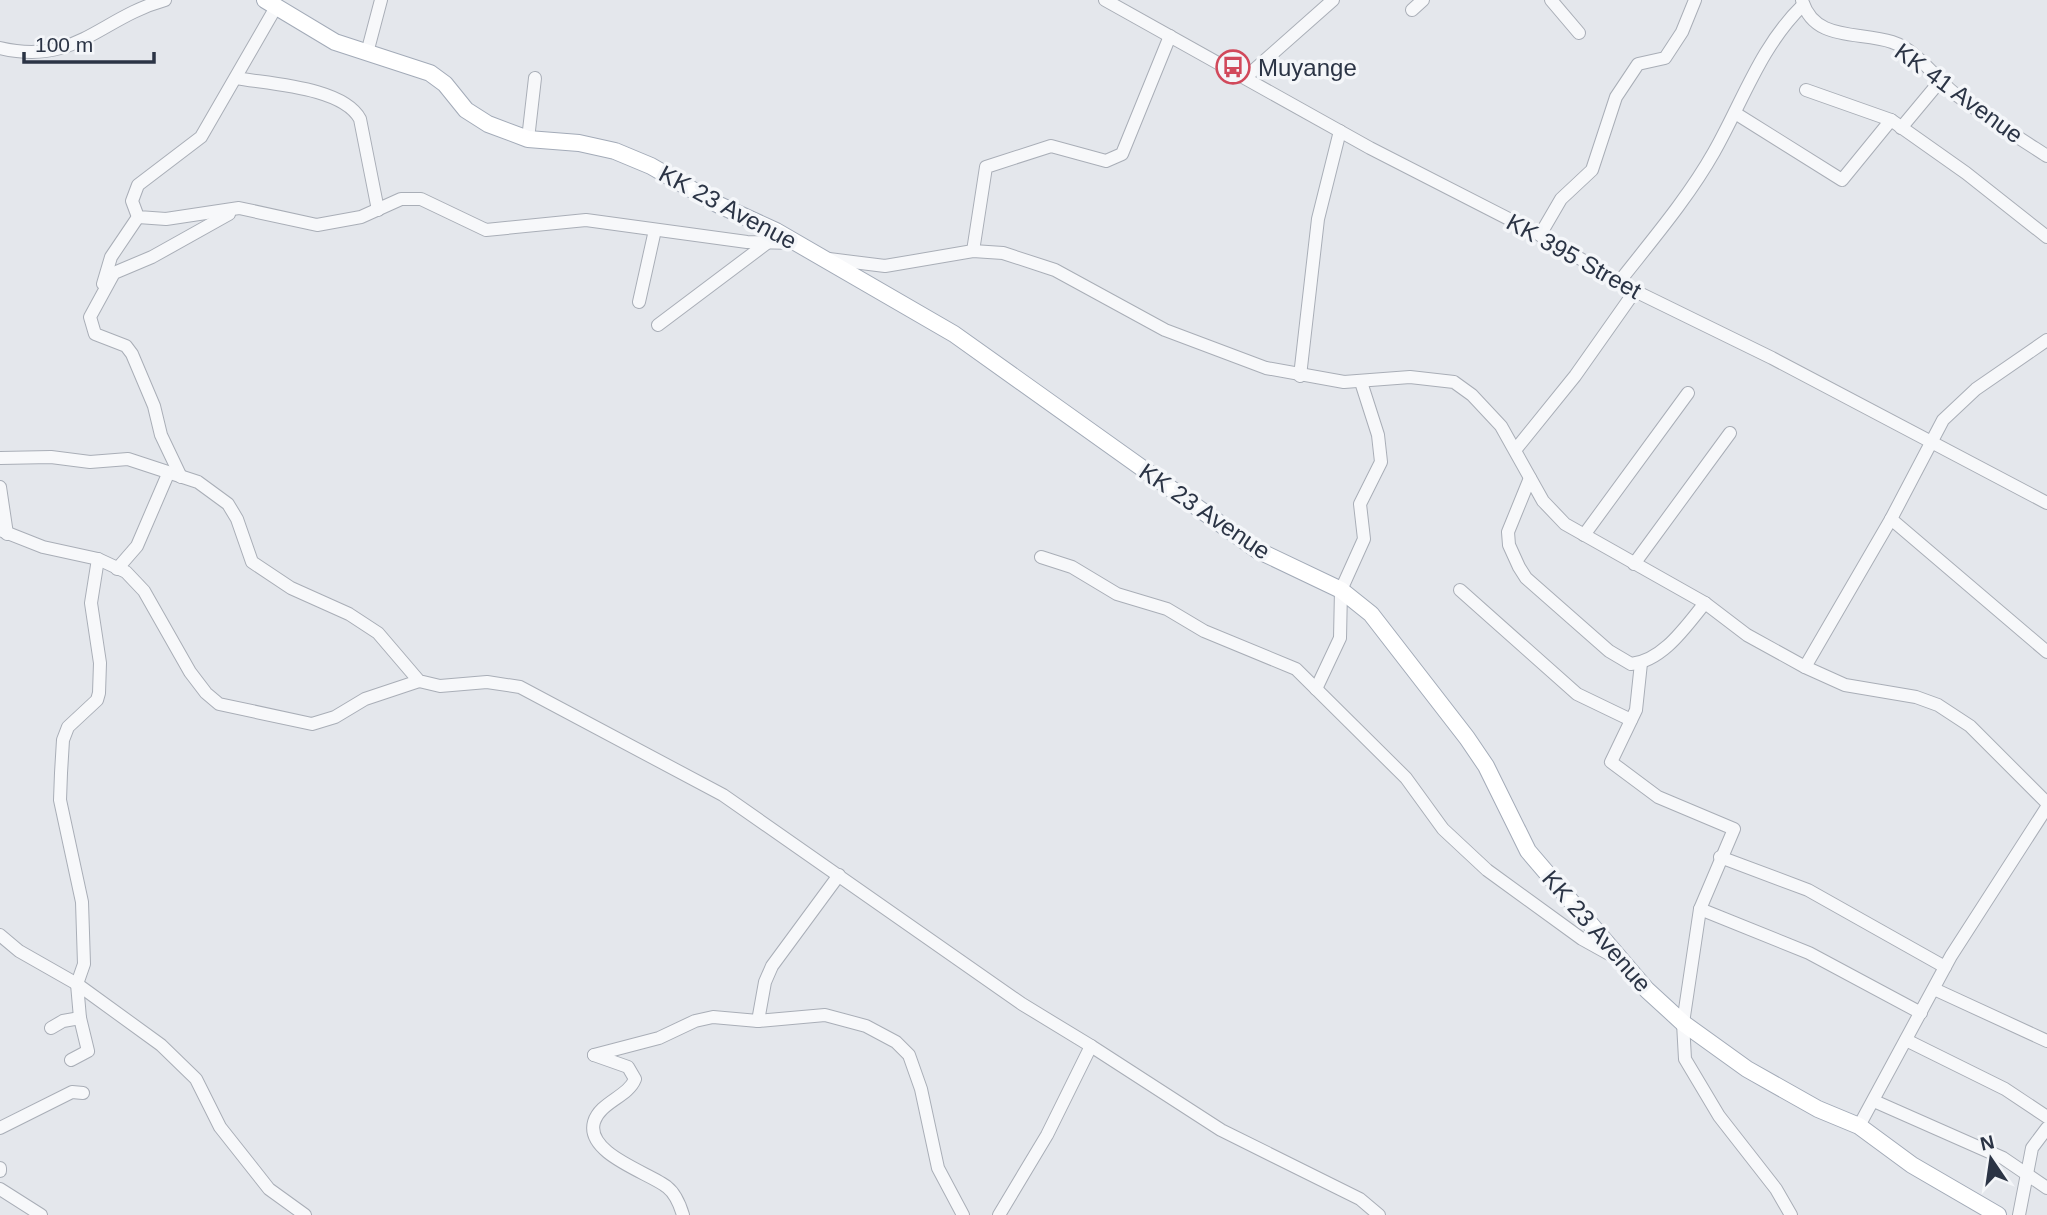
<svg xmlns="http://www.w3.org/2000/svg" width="2047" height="1215" font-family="Helvetica,sans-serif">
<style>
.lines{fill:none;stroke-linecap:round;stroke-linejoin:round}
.minor-casing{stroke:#a9aeb7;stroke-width:14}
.major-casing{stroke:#a3abb8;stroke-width:18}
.minor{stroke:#f7f8fa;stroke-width:12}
.major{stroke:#fff;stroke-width:16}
.labels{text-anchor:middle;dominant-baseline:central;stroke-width:7;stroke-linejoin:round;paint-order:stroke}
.poi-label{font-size:24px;fill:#2b3445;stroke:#f4f6f9;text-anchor:start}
.street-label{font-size:24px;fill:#2b3445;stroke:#f4f6f9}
</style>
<rect width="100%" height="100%" fill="#e4e7ec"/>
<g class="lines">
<defs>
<g id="minor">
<path d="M1105,0L1370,148L1540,235L1635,291L1772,358L2047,503"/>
<path d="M1551,0L1579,33"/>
<path d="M1802,0C1814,42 1859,31 1892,42C1917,50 1934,77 1954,93C1984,116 2016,136 2047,156"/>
<path d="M276,7L201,137L138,185L132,201L138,217L166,219L239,208L317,225L361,217L401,199H421L486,230L586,220L747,242L795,243"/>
<path d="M1412,10L1423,0"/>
<path d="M0,48C76,66 100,18 165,0"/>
<path d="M367,53L381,0"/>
<path d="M1246,77L1333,0"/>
<path d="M236,78C269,84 343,87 360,119L378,210"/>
<path d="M1806,90L1891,120L1966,173L2047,237"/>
<path d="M1735,113L1842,180L1891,120"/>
<path d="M1901,128L1941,80"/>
<path d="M528,139L535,78"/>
<path d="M1540,235L1561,199L1592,170L1616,97L1638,64L1665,58L1682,32L1695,0"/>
<path d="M973,251L986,167L1051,146L1106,161L1122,154L1170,36"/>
<path d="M829,259L885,266L973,251L1003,253L1055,270L1165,330L1266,368L1344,382L1410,377L1454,382L1472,395L1501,426L1543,501L1565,524L1705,603L1747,635L1805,667L1845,685L1916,697L1938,705L1970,726L2047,803"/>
<path d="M1619,282C1652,240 1688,198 1714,152C1743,101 1760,47 1803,5"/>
<path d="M103,284L111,257L138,217"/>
<path d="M639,302L655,230"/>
<path d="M658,325L767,243"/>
<path d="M1300,376L1318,219L1340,131"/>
<path d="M1516,449L1575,376L1635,291"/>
<path d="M0,458L51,457L90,462L128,459L198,482L228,504L237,519L252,562L291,588L349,614L378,633L419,681L440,686L487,682L520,687L723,795L1022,1004L1091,1046L1047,1135L999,1215"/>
<path d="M181,477L161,435L154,406L132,354L126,346L95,334L90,317L114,273L152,257L229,214"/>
<path d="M1530,478L1508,532L1509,545L1519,567L1526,578L1609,651L1631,664C1663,661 1686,626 1705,603"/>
<path d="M0,487L7,534"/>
<path d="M1891,519L2047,652"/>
<path d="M0,530L43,547L98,559L126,572L144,591L190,672L206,693L219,704L312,724L335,717L365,699L419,681"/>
<path d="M1584,535L1688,393"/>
<path d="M1041,557L1072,567L1117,594L1167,609L1204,631L1296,669L1406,778L1443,829L1487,870L1582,939L1618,959"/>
<path d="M1634,564L1730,433"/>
<path d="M117,569L137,546L168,474"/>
<path d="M1460,590L1577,694L1631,720"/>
<path d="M1641,663L1636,710L1611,762L1658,797L1734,829L1700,909L1683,1023L1685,1059L1719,1116L1776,1189L1791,1215"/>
<path d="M1805,667L1891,519L1943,420L1976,389L2047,340"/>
<path d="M1316,689L1340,638L1341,590L1364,539L1360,504L1381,462L1378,435L1361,382"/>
<path d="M1720,857L1808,890L1945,967"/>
<path d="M1700,909L1809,953L1921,1013"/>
<path d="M0,935L19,951L77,984L161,1045L196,1079L220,1127L269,1189L305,1215"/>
<path d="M1934,989L2047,1041"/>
<path d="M80,1018L77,984L84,964L82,902L60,800L61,773L63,740L68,727L97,700L99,693L100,663L91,603L98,559"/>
<path d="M758,1021L765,982L772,966L839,875"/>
<path d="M51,1028L63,1021L80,1018L88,1051L71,1060"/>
<path d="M1906,1040L2005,1089L2047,1117"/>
<path d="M1091,1046L1221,1130L1360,1199L1379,1215"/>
<path d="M594,1055L659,1038L695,1021L713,1017L758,1021L825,1015L866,1026L896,1042L909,1055L921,1089L938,1168L963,1215"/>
<path d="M594,1055L628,1067L635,1079C628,1097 600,1102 594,1122C585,1154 650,1173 667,1187C676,1194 680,1205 683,1215"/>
<path d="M1874,1101L2003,1158L2047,1188"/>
<path d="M1859,1126L1951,956L2047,807"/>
<path d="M0,1128L72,1092L83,1093"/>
<path d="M0,1168V1171"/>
<path d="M0,1189L41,1215"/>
<path d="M2019,1215L2032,1148L2047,1128"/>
</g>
<path id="major" d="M265,0L335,42L430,73L445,84L466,110L488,124L528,139L579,143L615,151L651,166L717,204L776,231L954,334L1257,550L1341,590L1371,614L1467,738L1486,766L1528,851L1647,990L1683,1023L1747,1069L1818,1109L1859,1126L1912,1165L1998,1215"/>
</defs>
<use href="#minor" class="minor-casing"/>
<use href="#major" class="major-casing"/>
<use href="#minor" class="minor"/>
<use href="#major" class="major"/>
</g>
<defs>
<symbol id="bus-ring" viewBox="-11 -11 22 22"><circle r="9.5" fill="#f4f6f9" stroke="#d1495b" stroke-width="1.5"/><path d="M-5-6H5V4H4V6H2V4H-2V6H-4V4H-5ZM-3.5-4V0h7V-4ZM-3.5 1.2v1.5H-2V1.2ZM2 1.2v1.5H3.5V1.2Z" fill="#d1495b"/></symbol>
</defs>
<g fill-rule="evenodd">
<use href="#bus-ring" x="1214" y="48" width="38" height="38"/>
</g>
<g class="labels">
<g class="poi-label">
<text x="1258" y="67">Muyange</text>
</g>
<g class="street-label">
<text transform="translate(1959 93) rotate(36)">KK 41 Avenue</text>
<text transform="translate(728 207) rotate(28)">KK 23 Avenue</text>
<text transform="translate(1574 256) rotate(29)">KK 395 Street</text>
<text transform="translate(1205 511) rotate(34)">KK 23 Avenue</text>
<text transform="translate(1597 931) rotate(49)">KK 23 Avenue</text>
</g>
</g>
<g transform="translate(1991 1159) rotate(347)" stroke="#f4f6f9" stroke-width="5" paint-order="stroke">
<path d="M0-5L12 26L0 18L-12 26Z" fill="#2b3445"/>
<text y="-10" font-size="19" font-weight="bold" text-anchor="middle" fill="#2b3445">N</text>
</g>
<path d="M24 52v10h130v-10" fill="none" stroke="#2b3445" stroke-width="3.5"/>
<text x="35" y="52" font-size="21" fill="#2b3445" stroke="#f4f6f9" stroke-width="5" paint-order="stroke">100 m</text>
</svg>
